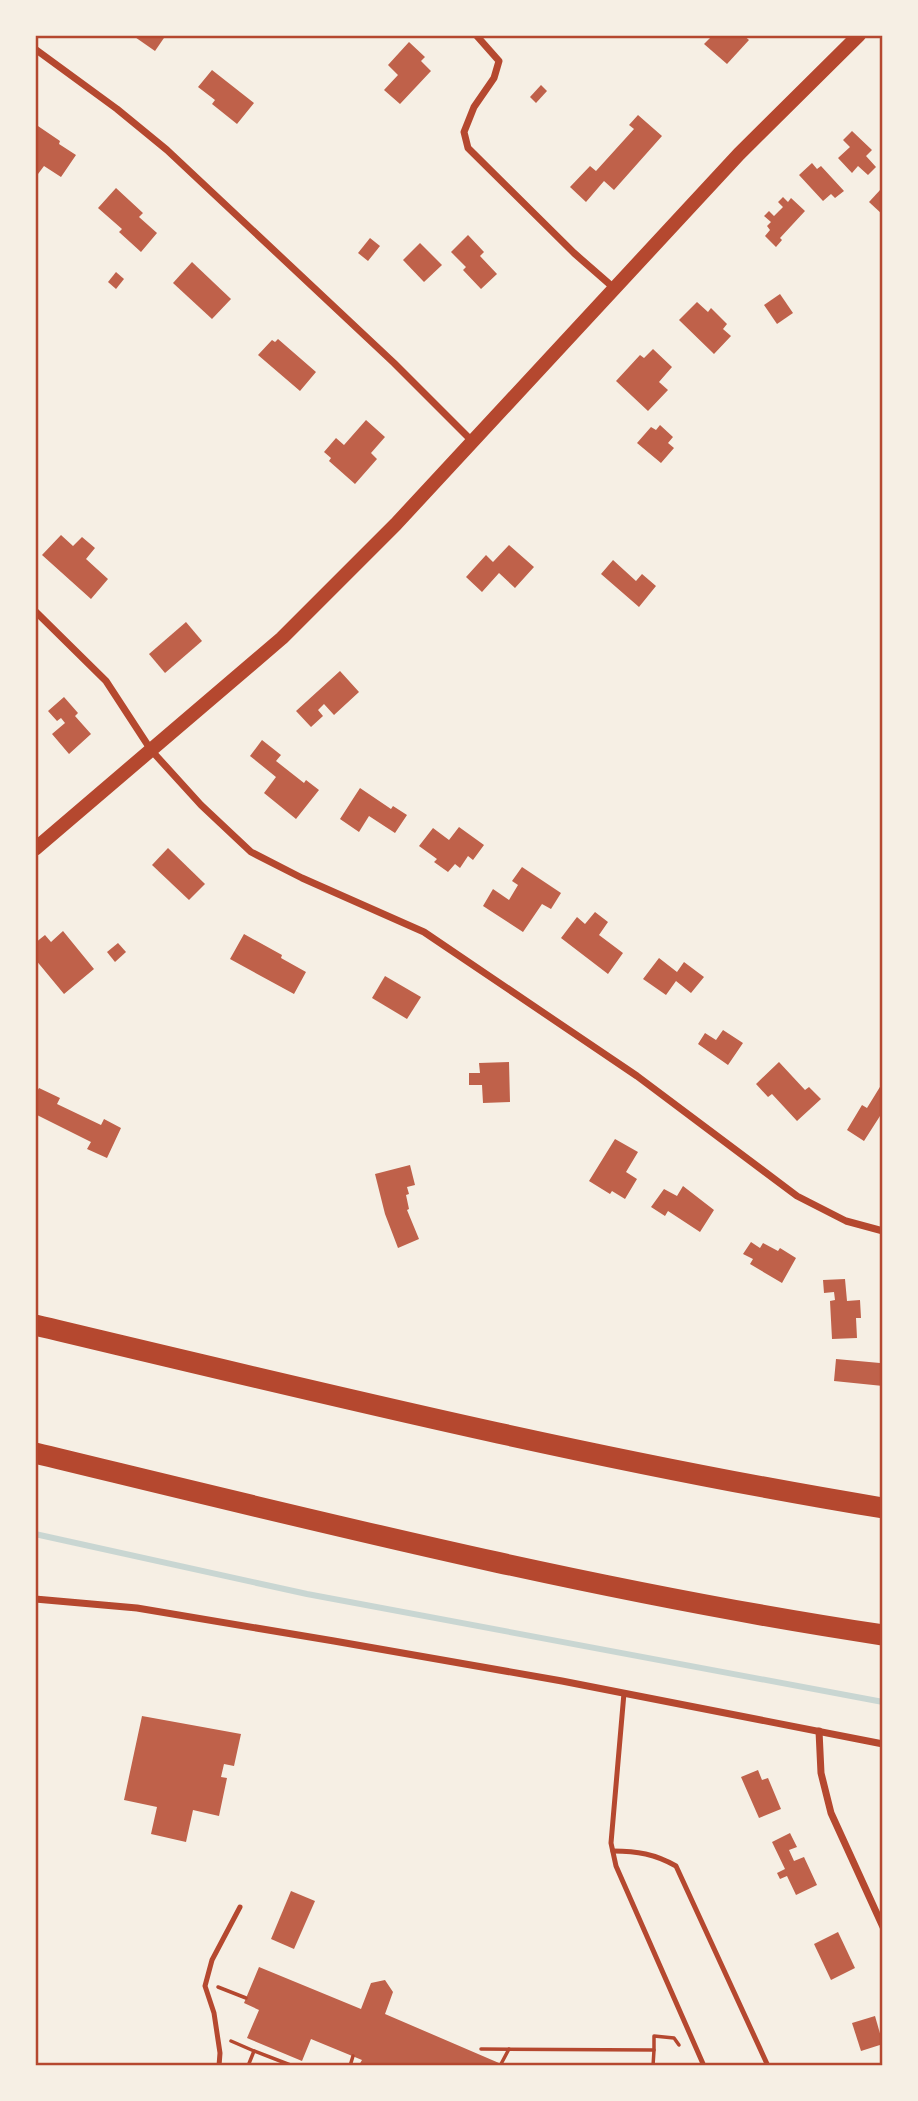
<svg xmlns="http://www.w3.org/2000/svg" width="918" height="2101" font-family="'Alegreya Sans',sans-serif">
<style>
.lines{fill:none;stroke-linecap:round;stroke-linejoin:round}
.stream{stroke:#c9d6d2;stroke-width:6}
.building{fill:#bf614a}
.path{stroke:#b5482f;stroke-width:3.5}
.service{stroke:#b5482f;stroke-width:5}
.minor{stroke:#b5482f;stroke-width:7}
.secondary{stroke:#b5482f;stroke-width:14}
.motorway{stroke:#b5482f;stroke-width:21}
.neatline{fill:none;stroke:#b5482f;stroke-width:2.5}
</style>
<rect width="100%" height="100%" fill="#f6efe4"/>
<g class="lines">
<path class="stream" d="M35,1534L307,1594L883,1702"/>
</g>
<g class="building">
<path d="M132,35H166L155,51Z"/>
<path d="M713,35H743L749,40L727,64L704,44Z"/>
<path d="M409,42L425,57L421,61L431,71L400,104L384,90L398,75L388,65Z"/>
<path d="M212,70L254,103L237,124L212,104L215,100L198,87Z"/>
<path d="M541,85L547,91L536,103L530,97Z"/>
<path d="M638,115L662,136L614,190L604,181L586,202L570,187L590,166L596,171L634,129L629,125Z"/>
<path d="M35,124L60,141L59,144L76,155L61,177L44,166L38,174L35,172Z"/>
<path d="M852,131L872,150L866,156L876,167L868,175L858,166L852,173L838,158L850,147L843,140Z"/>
<path d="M812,163L817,169L821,166L844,191L835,198L831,194L823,201L799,175Z"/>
<path d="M116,188L143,213L139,217L157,233L141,252L119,232L122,229L98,208Z"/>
<path d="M881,189L883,191V215L869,202Z"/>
<path d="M783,197L788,202L791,198L805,211L780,238L782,240L776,247L765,236L770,230L767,226L771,222L764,216L769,211L774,216L783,207L778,202Z"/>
<path d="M468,235L484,252L480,256L497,274L481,289L463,270L466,267L451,252Z"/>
<path d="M370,238L380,246L368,261L358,253Z"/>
<path d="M420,243L442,265L424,282L403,260Z"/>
<path d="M192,262L231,299L212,319L173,283Z"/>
<path d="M116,272L124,279L116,289L108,282Z"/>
<path d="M780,294L793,313L777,324L764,305Z"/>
<path d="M697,302L708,312L711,308L727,324L723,329L731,336L714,354L679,320Z"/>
<path d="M278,339L316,372L300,391L258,355L272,340L275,342Z"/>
<path d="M653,349L672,367L659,382L668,390L648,411L616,381L640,355L644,358Z"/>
<path d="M366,420L385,437L371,453L377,459L355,484L329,461L331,458L324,452L336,438L344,445Z"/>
<path d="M660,425L673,437L668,443L674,448L661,463L637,443L651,427L656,430Z"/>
<path d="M61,535L73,546L82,537L95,548L86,559L108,579L91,599L42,555Z"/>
<path d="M509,545L534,567L515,588L499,573L482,592L466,577L486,555L493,562Z"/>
<path d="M613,560L636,581L642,574L656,586L639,607L601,574Z"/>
<path d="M186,622L202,641L165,673L149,654Z"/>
<path d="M340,671L359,692L334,715L324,704L318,710L323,716L311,727L296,711Z"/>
<path d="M64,697L78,713L75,716L91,734L69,754L52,734L65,723L61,718L57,721L48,711Z"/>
<path d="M262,740L281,755L276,761L304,783L306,780L319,790L296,819L264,793L276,777L250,756Z"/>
<path d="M360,788L391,809L393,806L407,815L395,833L369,816L359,832L340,819Z"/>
<path d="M459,827L484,845L473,860L468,856L460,868L455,864L448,872L434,862L437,859L419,846L433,828L449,840Z"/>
<path d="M168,848L205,884L189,900L152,865Z"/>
<path d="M522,867L561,893L551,909L542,904L523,932L483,906L493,889L509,900L518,885L512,881Z"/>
<path d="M595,912L608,922L599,935L623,953L608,974L561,938L577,917L585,924Z"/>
<path d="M63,931L94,969L64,994L35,959V943L45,935L51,942Z"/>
<path d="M244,934L282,955L281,958L306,972L294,994L230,959Z"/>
<path d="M118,943L126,952L115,962L107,952Z"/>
<path d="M659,958L677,972L684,962L704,977L691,993L676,981L666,995L643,979Z"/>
<path d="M385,976L421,997L407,1019L372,998Z"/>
<path d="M723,1030L743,1043L728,1065L698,1044L705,1033L716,1040Z"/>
<path d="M509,1062L510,1102L483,1103L482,1085H469V1073H480L479,1063Z"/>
<path d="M779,1062L805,1090L809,1087L821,1099L797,1121L772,1094L768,1097L756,1084Z"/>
<path d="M883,1082V1118L880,1116L864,1141L847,1130L862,1105L867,1108Z"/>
<path d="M39,1088L60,1098L57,1104L101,1125L104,1119L121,1128L107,1158L87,1149L91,1142L35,1114V1095Z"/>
<path d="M615,1139L638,1152L626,1172L637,1179L625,1199L612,1191L610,1194L589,1181Z"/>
<path d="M410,1165L415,1185L407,1187L409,1194L406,1195L409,1209L407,1210L419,1239L398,1248L385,1214L375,1174Z"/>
<path d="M683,1186L714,1210L700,1232L668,1211L665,1216L651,1207L664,1189L677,1196Z"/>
<path d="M751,1242L760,1248L763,1243L778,1251L780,1248L796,1258L782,1283L750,1264L753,1259L743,1254Z"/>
<path d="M845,1279L847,1301L860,1300L861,1318H856L857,1338L832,1339L830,1301L835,1300L834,1292L824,1293L823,1280Z"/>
<path d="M836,1359L880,1363V1368L883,1369V1386L834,1381Z"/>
<path d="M142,1716L241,1734L234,1766L224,1764L221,1777L227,1778L219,1816L193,1810L186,1842L151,1834L157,1807L124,1800Z"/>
<path d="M758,1770L762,1780L768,1778L781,1809L759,1818L741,1777Z"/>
<path d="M790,1833L797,1847L789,1850L794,1861L804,1857L817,1885L796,1895L787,1876L780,1879L777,1873L785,1869L772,1842Z"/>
<path d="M291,1891L315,1901L294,1949L271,1939Z"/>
<path d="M838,1932L855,1968L831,1980L814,1944Z"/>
<path d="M259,1967L361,2009L371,1983L385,1980L393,1992L385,2014L506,2066H362L359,2065L362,2060L311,2039L302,2061L247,2038L259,2010L244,2003Z"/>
<path d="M875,2016L883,2044L861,2051L852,2023Z"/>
</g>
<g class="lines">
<g class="path">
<path d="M218,1987L246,1998"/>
<path d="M231,2041L254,2051"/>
<path d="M481,2049L654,2050L653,2066"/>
<path d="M654,2050V2036L674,2038L679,2045"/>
<path d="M501,2064L509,2049"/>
<path d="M248,2066L254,2051L293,2066"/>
<path d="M350,2066L353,2056"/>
</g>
<g class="service">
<path d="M624,1693L611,1843L616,1866L704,2066"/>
<path d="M613,1851C637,1851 655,1854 676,1866L768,2066"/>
<path d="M219,2066L220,2053L214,2013L205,1986L212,1960L240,1907"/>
</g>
<g class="minor">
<path d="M476,35L499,61L494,78L474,107L464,132L468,148L574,253L614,288"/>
<path d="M35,49L117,109L167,150L394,363L472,441"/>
<path d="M35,611L106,681L151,750L201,805L251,852L302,878L424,932L637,1076L797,1196L846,1221L883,1231"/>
<path d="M35,1599L137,1608L334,1641L562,1681L883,1744"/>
<path d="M819,1731L821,1773L831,1813L883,1927"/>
</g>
<path class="secondary" d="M35,849L282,638L396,524L739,154L859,35"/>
<g class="motorway">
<path d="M35,1325C317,1392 597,1461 883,1508"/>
<path d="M35,1453C316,1521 597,1592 883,1635"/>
</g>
</g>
<rect width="918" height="2101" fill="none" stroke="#f6efe4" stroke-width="74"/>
<rect x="37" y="37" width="844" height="2027" class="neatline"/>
</svg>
